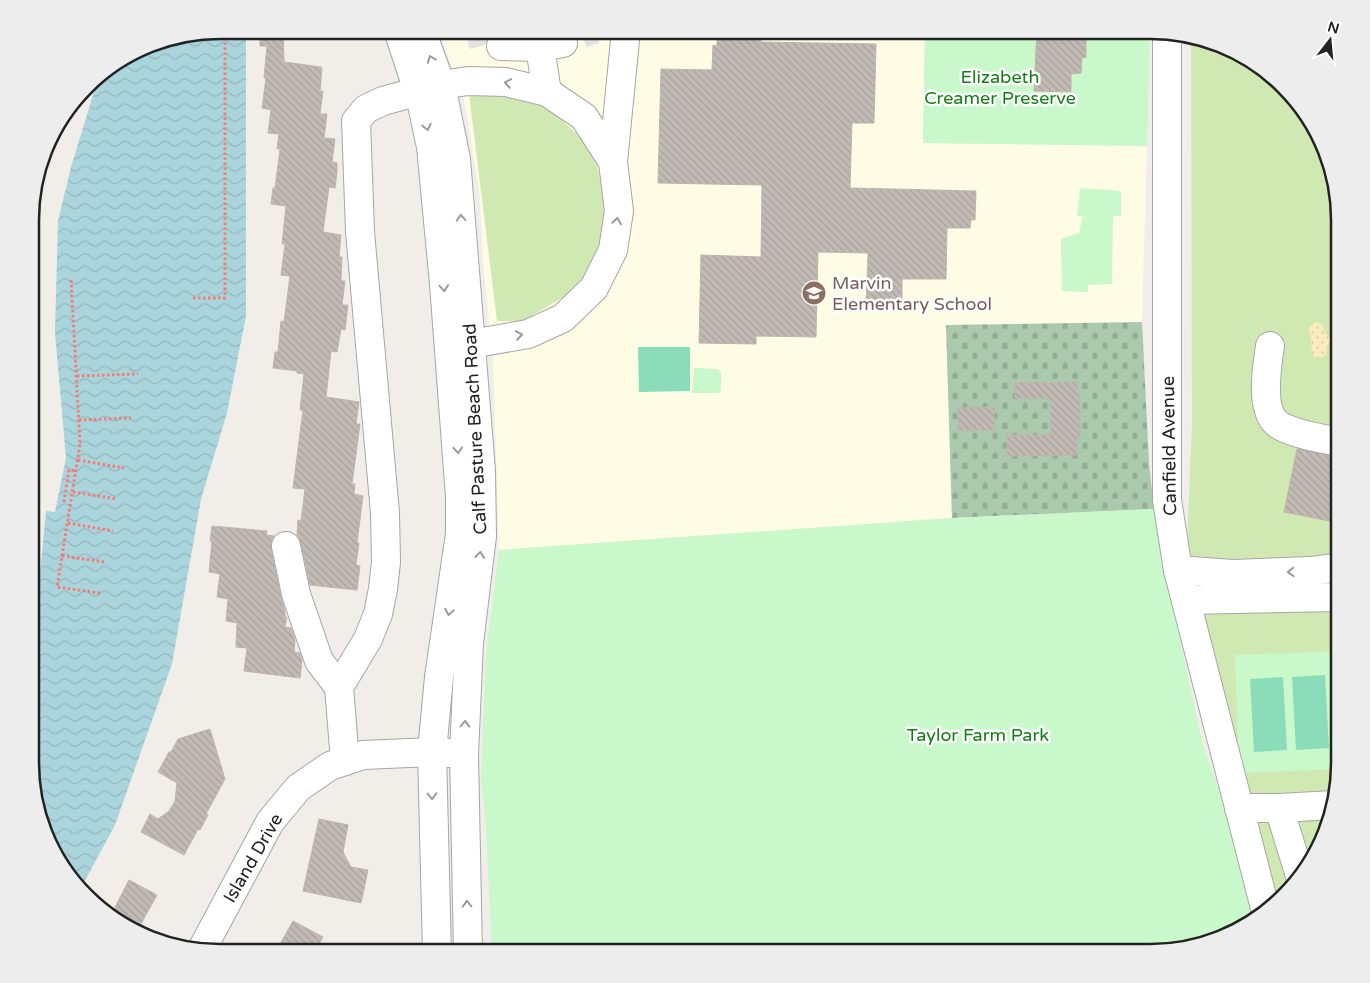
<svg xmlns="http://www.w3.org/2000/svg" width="1370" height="983" font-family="'Varela Round',sans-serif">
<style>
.education{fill:#fefce5}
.grass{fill:#d0e9b2}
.sand{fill:url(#sand-dots)}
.cemetery{fill:url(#cemetery-stones)}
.park{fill:#c9f8ca}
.pitch{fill:#8bdcb8}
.parking{fill:#e2e2e2}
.water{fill:url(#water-waves)}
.building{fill:url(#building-back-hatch);stroke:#c3b4ab}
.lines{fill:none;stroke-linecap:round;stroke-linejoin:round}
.minor-casing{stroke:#a6a6a6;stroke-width:30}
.path{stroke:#f57c76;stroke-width:3;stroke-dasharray:2.5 2.5;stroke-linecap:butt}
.minor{stroke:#fff;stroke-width:28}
.oneway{stroke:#9c9c9c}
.labels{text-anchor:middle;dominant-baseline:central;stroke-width:5;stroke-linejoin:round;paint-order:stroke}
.park-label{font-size:18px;fill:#117f13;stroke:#fff}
.education-label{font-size:18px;fill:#785e54;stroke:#fff;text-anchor:start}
.street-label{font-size:18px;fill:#222;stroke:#fff}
.rim{fill:none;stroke:#222;stroke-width:2.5}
</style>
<defs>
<pattern id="sand-dots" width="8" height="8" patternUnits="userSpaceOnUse" patternTransform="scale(1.25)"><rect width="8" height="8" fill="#fcebbc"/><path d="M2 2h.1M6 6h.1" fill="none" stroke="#d8c9a1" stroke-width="1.8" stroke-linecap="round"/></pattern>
<pattern id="cemetery-stones" width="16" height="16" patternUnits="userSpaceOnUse" patternTransform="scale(1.25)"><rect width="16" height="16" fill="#abc9ad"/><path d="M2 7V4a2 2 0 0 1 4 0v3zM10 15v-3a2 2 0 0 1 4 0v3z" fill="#93ac95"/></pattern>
<pattern id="water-waves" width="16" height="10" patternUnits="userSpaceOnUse" patternTransform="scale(1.25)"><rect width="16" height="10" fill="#abd5dd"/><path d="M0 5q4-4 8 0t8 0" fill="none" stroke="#93b7bd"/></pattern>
<pattern id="building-back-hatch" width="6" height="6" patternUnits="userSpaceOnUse" patternTransform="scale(1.25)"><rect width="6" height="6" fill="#c2bab5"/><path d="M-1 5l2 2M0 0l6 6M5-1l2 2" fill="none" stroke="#a6a09b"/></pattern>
</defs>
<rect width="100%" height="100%" fill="#f1eee9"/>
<path class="education" d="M439,30H925L923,143L1147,146L1142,322L946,325L952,518L499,550L493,361L483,263L480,196L465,104Z"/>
<g class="grass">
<path d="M1191,37L1223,44L1266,69L1320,136L1340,208V775L1330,824L1301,879L1272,902L1186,568L1192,424Z"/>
<path d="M469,94L513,96L537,103L557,116L576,133L588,150L597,166L603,188L604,217L599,250L587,272L569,294L522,321H497Z"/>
</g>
<path class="sand" d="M1316,322L1322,325L1325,333L1330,338V341L1328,344L1325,356L1319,358L1314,357L1312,352L1311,338L1308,328Z"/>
<path class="cemetery" d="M1142,322L1149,463L1154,509L952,518L946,325Z"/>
<g class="park">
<path d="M925,30H1150L1147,146L923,143Z"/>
<path d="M1080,188L1121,191V216H1113L1112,284L1088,285V292L1062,291L1061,239L1079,233L1083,216H1077Z"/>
<path d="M694,368L717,369L721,372V390L719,393H692Z"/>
<path d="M1154,509L1158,539L1203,746L1259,902L1263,909L1234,933L1150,953H492L486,827L481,780L486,655L499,550L952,518Z"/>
<path d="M1340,651V769L1239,773L1235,655Z"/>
</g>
<g class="pitch">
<path d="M638,347H690V391L639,392Z"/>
<path d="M1325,675L1329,748L1296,750L1292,677Z"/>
<path d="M1283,677L1287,750L1254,752L1250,679Z"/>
</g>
<g class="parking">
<path d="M464,30H536L470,49Z"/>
<path d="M579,30H595L599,43L587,47Z"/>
</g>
<path class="water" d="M220,30H246V316L227,413L201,499L172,664L115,825L81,888L55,858L32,788V609L38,595L46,511L55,512L66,458L55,333L58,221L71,167L93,95L103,72L147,44Z"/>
<g class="building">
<path d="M260,30H283L284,62L321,67L322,69L320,91H323L320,114H327L324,138L335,139L332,162L337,163V172L335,188L329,187L323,232L341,235L339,257H342L341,281H345L342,305H348L345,330L341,329L337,352L331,351L326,397L359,402L356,424H360L352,484H355L354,494L363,496L357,543H359L356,565L360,566L357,590L310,585L301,543L297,535L298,520L301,521L305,489L293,488L303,410H300L304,374L297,373V371L273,368L275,352H278L281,321L284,322L290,276L281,275L285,244H282L286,206L271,204L273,188H275L280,149H277L279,134L268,133L271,110L262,108L266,78H264L267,46H260Z"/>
<path d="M717,30H761V42L876,44L874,123H852L850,188L976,191L975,220H971L970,228H947L946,279H902V301H894V306L866,305L868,253L818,252L816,337L756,336V344L699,343L701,255L761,257L762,185L658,183L661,69L712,70L713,45L717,46Z"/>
<path d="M1037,30H1072V39L1086,40V58L1082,57L1081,73L1071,74V92L1034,91Z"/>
<path d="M1077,382V395H1079L1080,436H1077V455L1007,456V435H1051L1050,398H1015V383Z"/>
<path d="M994,407V430H958V408Z"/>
<path d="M1297,449L1340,457V523L1284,512Z"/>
<path d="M212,526L267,531L266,535L274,536L271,542V549L281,597L285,611V617H287L285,627L291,628L295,640L294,652L300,653L302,660L300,678L244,671L247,648L236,647L237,623L226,621L228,599L217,597L220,574L209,572L212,541H210Z"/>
<path d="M210,729L225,779L206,814L208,815L200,830L198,829L184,855L141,832L150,814L158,819L169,811L175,801L177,783L158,772L169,752H171L178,739Z"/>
<path d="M319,819L348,825L343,852L351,867L368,870L361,903L303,891Z"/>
<path d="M129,880L157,895L137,931L110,917Z"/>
<path d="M293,921L323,937L314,953H275Z"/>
</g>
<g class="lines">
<defs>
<g id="minor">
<path d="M398,30L421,100L431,147L444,284L460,497V534L439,677L432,752L437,953"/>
<path d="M421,30L441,85L456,159L481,471L482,536L469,643L464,754L468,953"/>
<path d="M1167,32V500L1178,570L1265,908"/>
<path d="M501,46L540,47"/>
<path d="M547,92L540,47L563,43"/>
<path d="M613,162L626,30"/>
<path d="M1270,346C1267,366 1259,412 1279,425C1293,434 1323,439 1340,442"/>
<path d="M286,546L296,594L319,661L339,687"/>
<path d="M1178,570L1233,574L1311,571L1340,567"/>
<path d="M1186,600L1340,597"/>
<path d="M345,761L339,687L368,639L378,614L383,589L386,562L385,513L360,232L356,121L366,109L383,101L441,85L468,81L506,82L547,92L584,117L613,162L619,211L613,250L594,288L563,318L528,334L471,344"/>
<path d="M1239,808H1279L1301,879"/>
<path d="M1279,808L1334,805"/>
<path d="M201,951L270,822L298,788L330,766L363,755L432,752L450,753"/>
</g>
</defs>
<use href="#minor" class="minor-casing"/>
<g class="path">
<path d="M71,280L80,444L57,587L100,593"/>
<path d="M193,298H225V30"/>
<path d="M77,376L138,374"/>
<path d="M79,420L131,418"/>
<path d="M78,460L124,468"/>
<path d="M73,492L117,499"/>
<path d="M64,502L69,470L76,471"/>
<path d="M68,523L113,531"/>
<path d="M62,556L106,562"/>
</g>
<use href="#minor" class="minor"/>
</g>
<defs><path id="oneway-chevron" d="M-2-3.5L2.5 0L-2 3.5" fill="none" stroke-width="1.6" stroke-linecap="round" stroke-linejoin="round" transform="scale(1.25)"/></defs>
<g class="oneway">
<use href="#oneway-chevron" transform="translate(431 59) rotate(-111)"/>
<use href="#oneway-chevron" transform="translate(508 83) rotate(-170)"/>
<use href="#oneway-chevron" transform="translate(427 127) rotate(77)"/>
<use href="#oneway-chevron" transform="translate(461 218) rotate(-94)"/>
<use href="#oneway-chevron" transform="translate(617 221) rotate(-81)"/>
<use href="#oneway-chevron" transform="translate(444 288) rotate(85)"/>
<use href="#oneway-chevron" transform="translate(519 335) rotate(-10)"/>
<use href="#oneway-chevron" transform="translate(458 450) rotate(86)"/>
<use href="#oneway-chevron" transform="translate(480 555) rotate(-84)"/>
<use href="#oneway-chevron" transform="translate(1291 572) rotate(178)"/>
<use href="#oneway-chevron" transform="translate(449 612) rotate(100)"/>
<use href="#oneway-chevron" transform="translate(465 724) rotate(-88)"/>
<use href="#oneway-chevron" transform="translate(432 796) rotate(89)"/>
<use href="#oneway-chevron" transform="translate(467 904) rotate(-92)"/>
</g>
<defs>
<symbol id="school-disc" viewBox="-11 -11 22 22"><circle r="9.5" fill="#8d6e63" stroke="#fff"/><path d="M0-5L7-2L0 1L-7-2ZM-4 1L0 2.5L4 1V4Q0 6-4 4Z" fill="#fff"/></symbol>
</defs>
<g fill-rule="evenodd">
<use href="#school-disc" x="800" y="279" width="28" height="28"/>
</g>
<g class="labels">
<g class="park-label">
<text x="1000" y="77">Elizabeth<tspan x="1000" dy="21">Creamer Preserve</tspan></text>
<text x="978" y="735">Taylor Farm Park</text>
</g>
<g class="education-label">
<text x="832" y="283">Marvin<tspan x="832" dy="21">Elementary School</tspan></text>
</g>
<g class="street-label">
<text transform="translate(475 429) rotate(-93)">Calf Pasture Beach Road</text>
<text transform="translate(1169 446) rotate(-91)">Canfield Avenue</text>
<text transform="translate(253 858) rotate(-60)">Island Drive</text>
</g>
</g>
<path d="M0 0H1370V983H0ZM220 39H1150A181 181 0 0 1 1331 220V763A181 181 0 0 1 1150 944H220A181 181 0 0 1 39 763V220A181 181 0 0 1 220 39Z" fill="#ededed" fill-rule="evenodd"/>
<path class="rim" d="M220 39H1150A181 181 0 0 1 1331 220V763A181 181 0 0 1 1150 944H220A181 181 0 0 1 39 763V220A181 181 0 0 1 220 39Z"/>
<g transform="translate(1330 40) rotate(16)" stroke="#ffffff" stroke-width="4" paint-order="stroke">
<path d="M0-4L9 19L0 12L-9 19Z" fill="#222222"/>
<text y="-8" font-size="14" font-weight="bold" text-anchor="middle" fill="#222222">N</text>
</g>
</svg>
